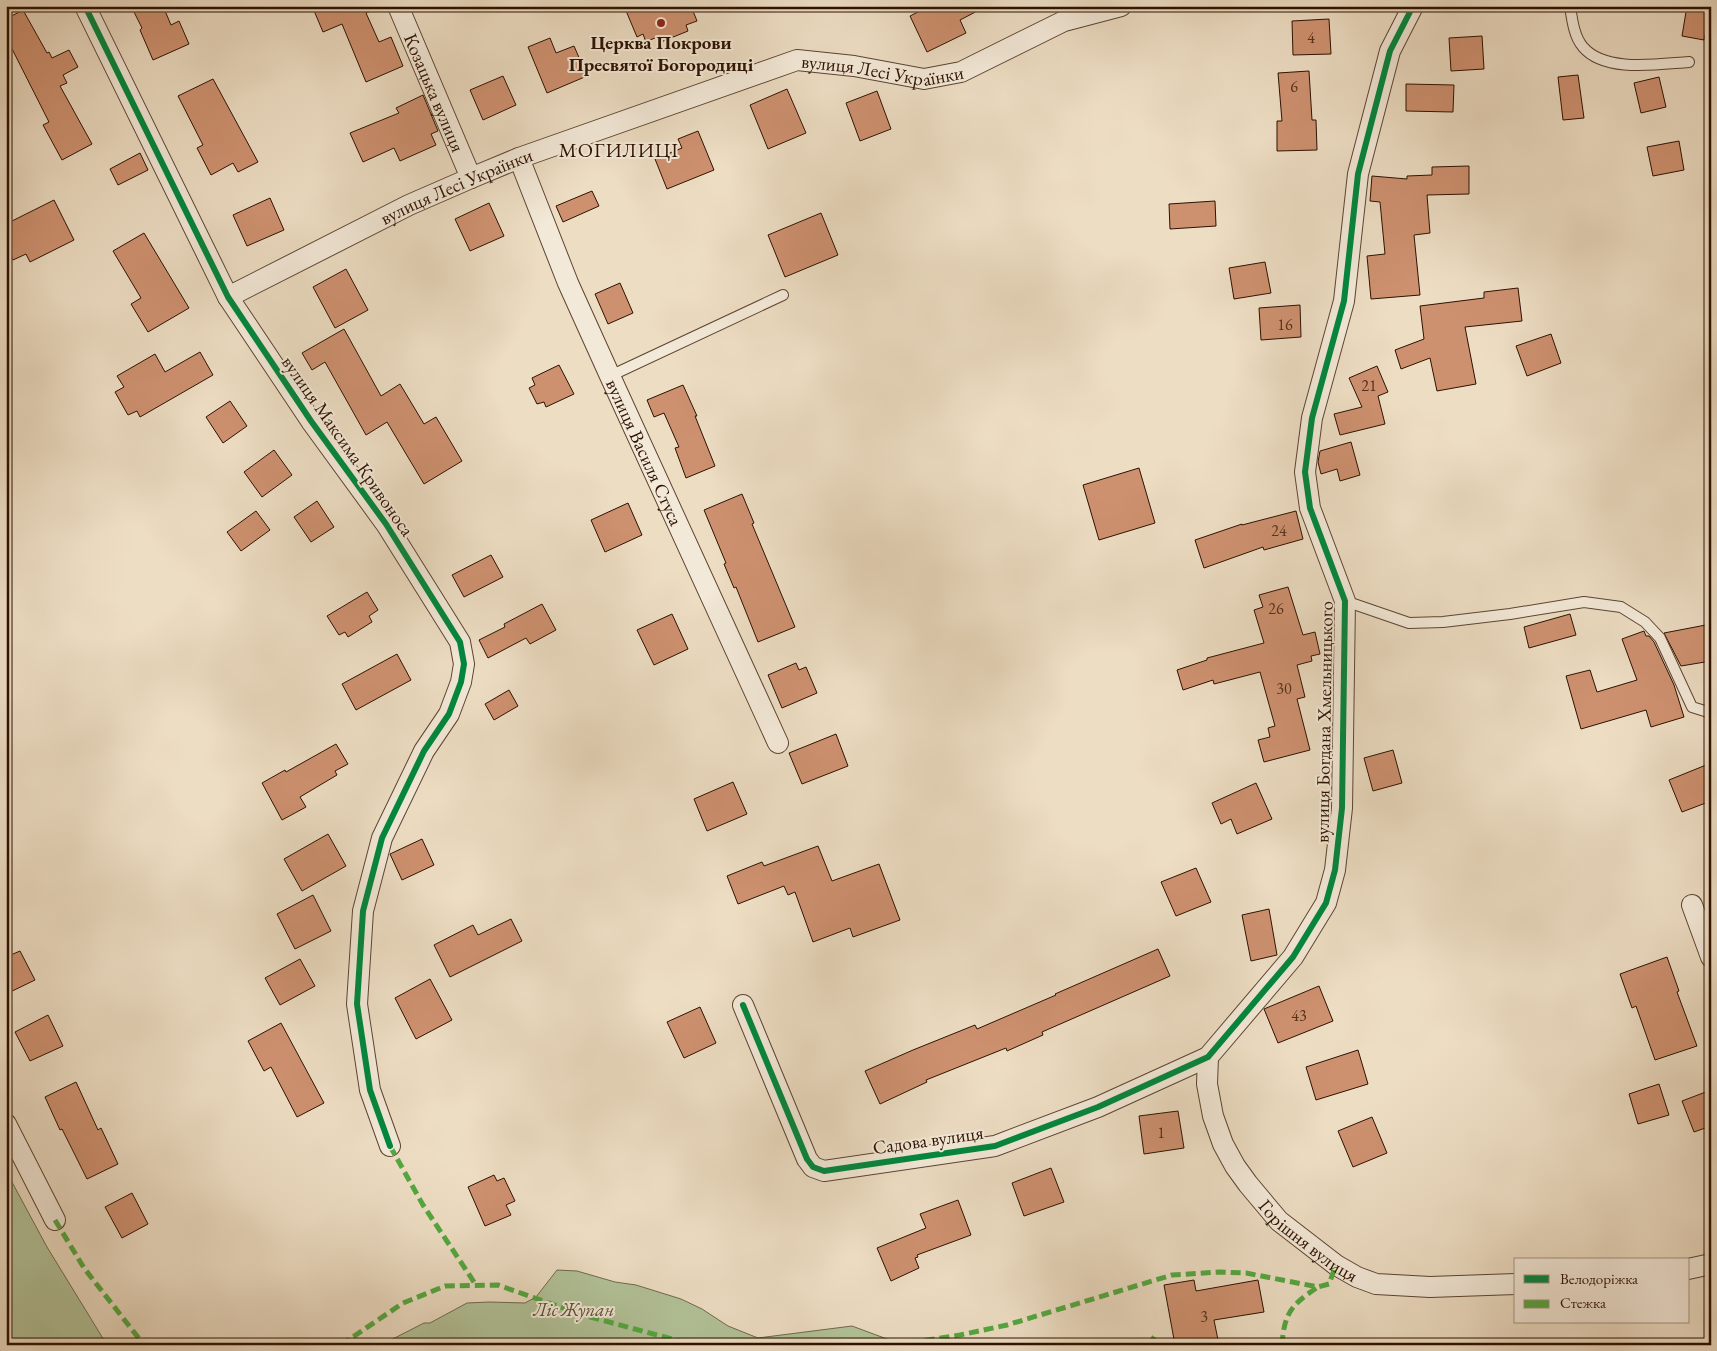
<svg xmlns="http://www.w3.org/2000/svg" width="1717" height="1351" font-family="'EB Garamond',serif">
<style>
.green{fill:#b2c298;stroke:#706a4c}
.building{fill:#ce9170;stroke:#2d1100}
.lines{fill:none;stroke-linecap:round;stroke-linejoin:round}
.service-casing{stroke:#5d4431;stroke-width:12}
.minor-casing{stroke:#5d4431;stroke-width:22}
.service{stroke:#f3e9d8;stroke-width:10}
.minor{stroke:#f3e9d8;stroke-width:20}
.quiet{stroke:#54a840;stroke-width:5;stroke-dasharray:10 5;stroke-linecap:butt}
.cycleway-casing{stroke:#f3e9d8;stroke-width:9}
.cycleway{stroke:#00873e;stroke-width:6}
.poi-dot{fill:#8f2418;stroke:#f3e9d8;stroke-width:2}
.labels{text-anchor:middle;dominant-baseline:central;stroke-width:4;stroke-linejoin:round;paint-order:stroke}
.number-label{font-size:16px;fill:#55311c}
.poi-label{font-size:19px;font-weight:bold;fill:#2d1100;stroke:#f3e9d8}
.street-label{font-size:19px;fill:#2d1100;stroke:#f3e9d8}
.park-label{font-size:19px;font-style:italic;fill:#5c4f35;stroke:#f3e9d8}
.neighbourhood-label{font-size:20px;letter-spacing:1px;fill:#2d1100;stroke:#f3e9d8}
</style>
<rect width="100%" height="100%" fill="#edddc3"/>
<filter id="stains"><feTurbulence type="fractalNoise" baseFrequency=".004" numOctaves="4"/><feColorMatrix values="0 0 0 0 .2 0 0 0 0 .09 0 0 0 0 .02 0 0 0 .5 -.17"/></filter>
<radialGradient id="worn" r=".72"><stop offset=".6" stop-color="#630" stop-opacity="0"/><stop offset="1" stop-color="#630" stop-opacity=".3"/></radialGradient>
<g class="green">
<path d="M6,1171L47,1247L107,1345H6Z"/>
<path d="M557,1270L577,1271L615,1282L636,1285L681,1299L702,1309L728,1326L758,1338L852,1326L887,1339L911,1345H381L424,1323H430L467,1303L489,1302L525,1303L536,1297Z"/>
</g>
<g class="building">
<path d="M131,6H163L171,25L179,21L189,44L153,60L140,30L142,28Z"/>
<path d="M312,6H383L366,13L379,42L391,37L403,66L366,82L342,24L323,32Z"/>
<path d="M624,6H691L697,21L686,25L688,31L661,42L659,36L646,42L643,34L637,37Z"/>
<path d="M930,6H987L960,20L966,33L927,52L910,16Z"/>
<path d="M1687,6L1710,10L1704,40L1682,36Z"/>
<path d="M23,10L47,53L49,52L52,58L69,50L78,67L63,75L67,83L60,86L92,144L62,160L43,125L49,122L6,37V19Z"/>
<path d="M1329,19L1331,54L1293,55L1292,21Z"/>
<path d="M1482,36L1484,69L1451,71L1449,38Z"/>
<path d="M550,38L556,53L574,46L587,76L547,93L528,47Z"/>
<path d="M1309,71L1312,120H1316L1317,150L1277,151V121H1282L1278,73Z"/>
<path d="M1578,75L1584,118L1563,120L1558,77Z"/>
<path d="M503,76L516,105L483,120L470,90Z"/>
<path d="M1659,77L1666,107L1641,113L1634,83Z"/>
<path d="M213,79L258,162L238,172L233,163L211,175L197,148L203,145L178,96Z"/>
<path d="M1406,84L1454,85L1453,112L1406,111Z"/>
<path d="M787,89L806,133L768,149L750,105Z"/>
<path d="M877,91L891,129L860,141L846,103Z"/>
<path d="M423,95L438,131L431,134L436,145L400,161L394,148L363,162L350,133L399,113L396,108Z"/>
<path d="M698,131L714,170L667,189L655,159L682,148L678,139Z"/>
<path d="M1679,141L1684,170L1653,176L1647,147Z"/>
<path d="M140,153L148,170L118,185L110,169Z"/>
<path d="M1469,166V194L1427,195L1430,233L1414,235L1420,295L1371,299L1367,256L1385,254L1380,202L1370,201L1372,176L1407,179V176L1432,175V167Z"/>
<path d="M592,191L599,206L563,222L556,206Z"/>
<path d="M270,198L284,230L247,246L233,215Z"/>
<path d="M54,200L74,240L30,262L26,254L13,260L6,247V224Z"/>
<path d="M1215,201L1216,226L1170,229L1169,204Z"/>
<path d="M489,203L504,236L470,251L455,219Z"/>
<path d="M821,213L838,255L785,277L768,235Z"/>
<path d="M144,233L189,308L148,332L131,304L141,298L113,251Z"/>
<path d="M1265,262L1271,293L1234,299L1229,268Z"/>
<path d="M346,269L368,310L335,328L313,287Z"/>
<path d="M620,283L633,313L608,324L595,294Z"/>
<path d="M1518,288L1522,321L1465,327L1476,384L1437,391L1430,358L1401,369L1395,350L1424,339L1420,306L1484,298V292Z"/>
<path d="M1300,305L1301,337L1261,340L1259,308Z"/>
<path d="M344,329L381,396L400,384L424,424L436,417L462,461L424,484L387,422L366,435L325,362L312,370L302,353Z"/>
<path d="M1551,334L1561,363L1527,376L1516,346Z"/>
<path d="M200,352L213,375L140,417L137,411L128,415L115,392L124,387L117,376L155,354L165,372Z"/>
<path d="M559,365L574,394L546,407L544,402L537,404L529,388L535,385L532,378Z"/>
<path d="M1377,366L1388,392L1378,396L1385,424L1340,435L1334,414L1362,407L1349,378Z"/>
<path d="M683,385L697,416H695L715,466L686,478L675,448L679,447L664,413L654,417L647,400Z"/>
<path d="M230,401L247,426L223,443L206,417Z"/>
<path d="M1351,442L1360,475L1340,481L1337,469L1321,474L1318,462L1320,451Z"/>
<path d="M274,450L292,475L262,497L244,472Z"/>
<path d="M1139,468L1155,523L1099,540L1083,485Z"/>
<path d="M742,494L754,523L752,524L795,627L758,642L736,587L734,588L724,564L726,563L704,510Z"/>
<path d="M317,501L334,527L311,542L294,517Z"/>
<path d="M628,503L642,535L605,552L591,520Z"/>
<path d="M256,511L270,530L241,551L227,532Z"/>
<path d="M1296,511L1303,539L1264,550L1263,547L1204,568L1195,540L1242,524V525Z"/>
<path d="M491,555L503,577L464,597L452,575Z"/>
<path d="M1288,587L1303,635L1315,632L1320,654L1311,656L1312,661L1297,665L1305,697L1297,699L1310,750L1264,762L1258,740L1270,737L1268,728L1275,726L1260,672L1214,684L1213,680L1183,690L1177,670L1207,660V658L1264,643L1254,610L1263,607L1259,595Z"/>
<path d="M367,592L378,610L369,616L372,622L348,637L345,632L339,635L327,616Z"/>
<path d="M542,604L556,630L530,644L526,638L488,658L479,640L505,627L504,624Z"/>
<path d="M672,614L688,649L654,665L637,630Z"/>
<path d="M1570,614L1576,635L1529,648L1524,627Z"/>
<path d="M1711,624V661L1681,666L1664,633Z"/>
<path d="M1644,631L1646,636H1649L1654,642L1674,685L1684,717L1651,727L1646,710L1581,729L1566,676L1590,670L1597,692L1637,680L1622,639Z"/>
<path d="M397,654L411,680L356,710L342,684Z"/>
<path d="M796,663L799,670L806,667L817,693L782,708L768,675Z"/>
<path d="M509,690L518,706L494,720L485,704Z"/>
<path d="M836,734L848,766L802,784L789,753Z"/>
<path d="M336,744L348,764L335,771L337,775L300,797L306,807L282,820L262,783L285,770L286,772Z"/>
<path d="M1393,750L1402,783L1373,791L1364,758Z"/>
<path d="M1711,763V801L1682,812L1669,780Z"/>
<path d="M733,782L747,814L707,831L694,799Z"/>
<path d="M1256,783L1272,819L1237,834L1231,819L1221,824L1212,803Z"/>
<path d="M328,834L346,866L302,891L284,859Z"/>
<path d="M422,839L434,865L402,880L390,854Z"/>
<path d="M818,846L832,881L879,864L900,920L853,937L850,928L813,942L795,892L788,895L784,886L738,904L727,876L762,862L764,866Z"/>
<path d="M1196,868L1211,902L1176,916L1161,882Z"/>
<path d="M313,895L331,931L295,949L277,914Z"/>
<path d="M1269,909L1277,955L1251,961L1242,915Z"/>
<path d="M511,919L522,941L450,977L434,945L473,925L478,935Z"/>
<path d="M1158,949L1170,976L1042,1032L1043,1035L1007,1051L1006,1048L926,1080L927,1082L880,1104L865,1071L913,1050L975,1025L977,1029L1056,995L1055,994Z"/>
<path d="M20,951L35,980L6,994V957Z"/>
<path d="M1667,957L1679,991L1677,992L1697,1046L1655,1060L1636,1006L1632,1008L1620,974Z"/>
<path d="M300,959L315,986L280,1005L265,978Z"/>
<path d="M430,979L452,1020L416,1039L395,998Z"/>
<path d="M1319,986L1333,1021L1278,1043L1264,1009Z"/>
<path d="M700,1007L716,1043L684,1058L667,1022Z"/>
<path d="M48,1015L63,1046L30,1061L15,1032Z"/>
<path d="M281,1023L324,1103L297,1117L271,1067L264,1071L248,1041Z"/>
<path d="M1358,1050L1368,1084L1316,1100L1306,1067Z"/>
<path d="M76,1082L98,1130L101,1128L118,1164L87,1179L62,1129L60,1130L45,1097Z"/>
<path d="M1659,1084L1669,1115L1638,1124L1629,1094Z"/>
<path d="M1711,1090V1126L1694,1132L1682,1101Z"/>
<path d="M1178,1111L1184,1148L1144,1154L1139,1116Z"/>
<path d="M1372,1117L1387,1153L1353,1167L1338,1131Z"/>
<path d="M1051,1168L1064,1202L1024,1216L1012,1183Z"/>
<path d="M494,1175L497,1181L504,1178L515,1201L506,1205L511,1215L485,1226L468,1187Z"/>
<path d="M132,1193L148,1224L122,1238L105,1207Z"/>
<path d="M958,1200L971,1235L917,1255L918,1257L915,1258L919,1268L891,1281L877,1248L926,1228L920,1214Z"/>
<path d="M1194,1280L1196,1291L1258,1280L1264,1312L1214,1320L1219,1345H1175L1164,1285Z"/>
</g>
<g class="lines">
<defs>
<g id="service">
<path d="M1570,6C1572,19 1574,37 1583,47C1605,73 1658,64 1689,62"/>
<path d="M610,376L783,295"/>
<path d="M1345,601L1409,623L1443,622L1510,614L1584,602L1621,607L1645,622L1660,638L1692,707L1711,713"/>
</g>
<g id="minor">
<path d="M85,6L228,297L311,421L386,524L460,642L464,664L461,682L449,714L424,751L382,838L363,911L357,1004L370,1090L390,1146"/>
<path id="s1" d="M398,6L471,178"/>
<path id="s2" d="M519,158L568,283L610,376L778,743"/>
<path id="s3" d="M228,297L409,205L471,178L519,158L797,60L854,66L924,79L961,72L1064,21L1121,6"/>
<path d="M1692,905L1711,957"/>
<path d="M743,1005L807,1159L813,1167L824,1171L995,1146L1098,1107L1208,1057L1293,957L1326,903L1335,870L1342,808L1345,601L1310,508L1305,472L1312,418L1344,301L1358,174L1390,51L1413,6"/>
<path id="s4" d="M1208,1057L1207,1084L1213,1116L1223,1144L1235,1166L1248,1184L1279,1221L1336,1265L1357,1277L1376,1284L1430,1287L1516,1284"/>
<path d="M6,1124L55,1220"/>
<path d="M1688,1269L1711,1264"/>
</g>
</defs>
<use href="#service" class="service-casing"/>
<use href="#minor" class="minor-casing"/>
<use href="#service" class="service"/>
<use href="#minor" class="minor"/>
<g class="quiet">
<path d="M390,1146L423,1205L476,1285"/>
<path d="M55,1220L84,1268L144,1345"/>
<path d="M341,1345L403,1303L445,1286L498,1285L583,1315L683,1342L709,1345"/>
<path d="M895,1345L960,1335L1007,1325L1172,1275L1220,1272L1246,1273L1318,1287L1329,1284L1336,1265"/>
<path d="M1149,1345L1156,1334"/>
<path d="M1282,1345C1284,1313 1292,1304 1318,1287"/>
</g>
<defs>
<g id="cycleway">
<path d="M85,6L228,297L311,421L386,524L460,642L464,664L461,682L449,714L424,751L382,838L363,911L357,1004L370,1090L390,1146"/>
<path d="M743,1005L807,1159L813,1167L824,1171L995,1146L1098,1107L1208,1057L1293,957L1326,903L1335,870L1342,808L1345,601L1310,508L1305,472L1312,418L1344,301L1358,174L1390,51L1413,6"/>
</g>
</defs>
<use href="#cycleway" class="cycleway-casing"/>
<use href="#cycleway" class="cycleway"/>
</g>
<circle class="poi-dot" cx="661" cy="23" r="5"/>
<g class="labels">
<g class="number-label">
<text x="1311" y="37">4</text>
<text x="1294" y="86">6</text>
<text x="1285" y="324">16</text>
<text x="1369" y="385">21</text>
<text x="1279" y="530">24</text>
<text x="1276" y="608">26</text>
<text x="1284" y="688">30</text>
<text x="1299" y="1015">43</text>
<text x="1161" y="1132">1</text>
<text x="1204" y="1316">3</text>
</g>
<g class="poi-label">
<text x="661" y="42">Церква Покрови<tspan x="661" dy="22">Пресвятої Богородиці</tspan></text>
</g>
<g class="street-label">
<text stroke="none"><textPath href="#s3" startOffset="704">вулиця Лесі Українки</textPath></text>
<text stroke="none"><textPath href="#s1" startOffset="94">Козацька вулиця</textPath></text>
<text stroke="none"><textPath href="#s3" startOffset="254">вулиця Лесі Українки</textPath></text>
<text transform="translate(348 446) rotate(55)">вулиця Максима Кривоноса</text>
<text stroke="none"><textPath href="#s2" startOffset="320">вулиця Василя Стуса</textPath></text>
<text transform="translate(1324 722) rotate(-89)">вулиця Богдана Хмельницького</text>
<text transform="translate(928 1140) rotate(-8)">Садова вулиця</text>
<text stroke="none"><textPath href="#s4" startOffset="220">Горішня вулиця</textPath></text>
</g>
<g class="park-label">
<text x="574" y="1309">Ліс Жупан</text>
</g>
<g class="neighbourhood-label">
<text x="619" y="150">МОГИЛИЦІ</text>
</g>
</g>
<rect width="1717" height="1351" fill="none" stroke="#edddc3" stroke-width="25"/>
<rect x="8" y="8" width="1702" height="1336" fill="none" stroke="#2d1100" stroke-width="2.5"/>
<rect x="12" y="12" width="1692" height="1326" fill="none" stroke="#2d1100"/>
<rect x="1514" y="1258" width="175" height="65" fill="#f3e9d8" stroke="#a49382"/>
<rect x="1524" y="1275" width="25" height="8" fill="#00873e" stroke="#a49382"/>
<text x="1560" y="1284" font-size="15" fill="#2d1100">Велодоріжка</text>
<rect x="1524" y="1300" width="25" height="8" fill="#54a840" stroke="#a49382"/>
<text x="1560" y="1308" font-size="15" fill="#2d1100">Стежка</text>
<rect width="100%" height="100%" filter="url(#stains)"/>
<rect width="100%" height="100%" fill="url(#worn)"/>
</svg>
